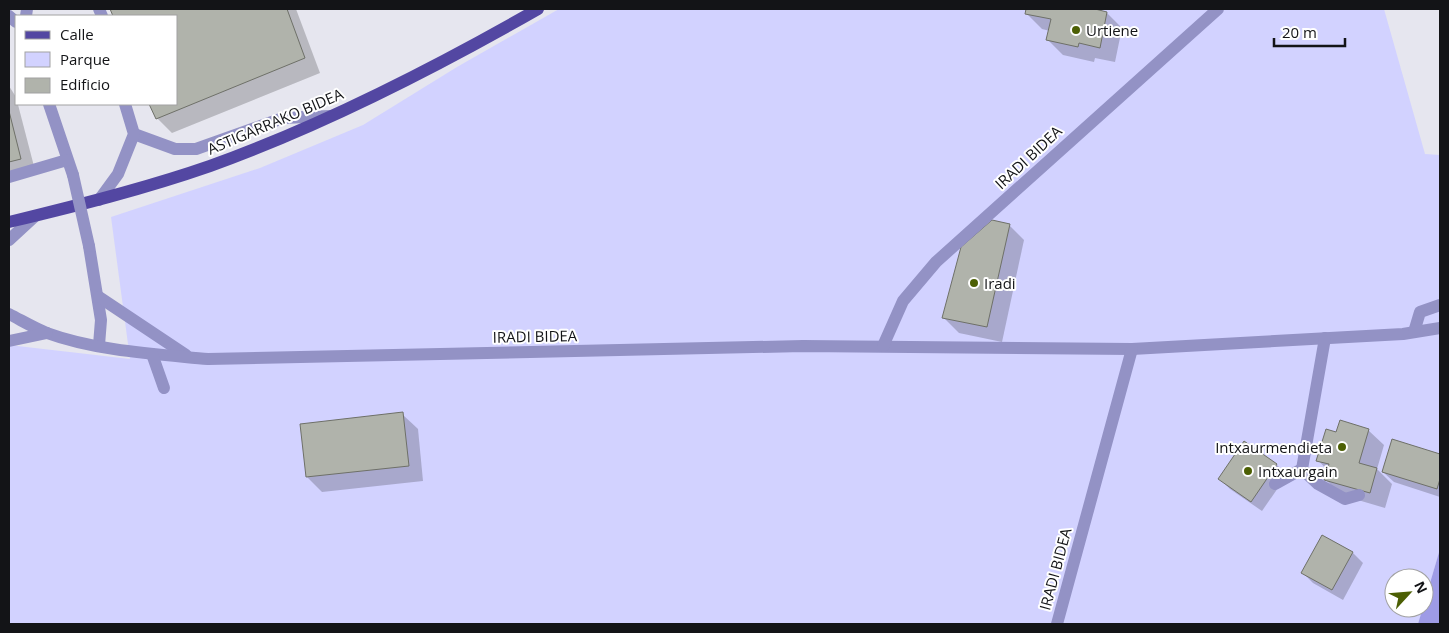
<svg xmlns="http://www.w3.org/2000/svg" width="1449" height="633" font-family="'Open Sans',sans-serif">
<style>
.green{fill:#d2d2ff}
.forest{fill:#9e9be6}
.shadow{fill:#0003}
.building{fill:#b0b3ab;stroke:#6e7068}
.lines{fill:none;stroke-linecap:round;stroke-linejoin:round}
.minor{stroke:#9392c5;stroke-width:12}
.major{stroke:#5347a2;stroke-width:12}
.minor-bridge{stroke:#9392c5;stroke-width:12}
.poi-dot{fill:#4c5f04;stroke:#fff;stroke-width:2}
.labels{text-anchor:middle;dominant-baseline:central;stroke-width:4;stroke-linejoin:round;paint-order:stroke}
.poi-label{font-size:15px;fill:#131417;stroke:#fff;text-anchor:start}
.street-label{font-size:15px;fill:#131417;stroke:#fff}
</style>
<rect width="100%" height="100%" fill="#e6e6ef"/>
<path class="green" d="M559,9H1384L1425,154L1440,155V549L1424,604V578H1394V608H1423L1418,624H9V345L130,359L111,217L260,168L363,125L457,67Z"/>
<path class="forest" d="M1440,549V624H1418Z"/>
<g class="shadow">
<path d="M111,9H296L320,73L172,133L157,118L151,104H176V16H115Z"/>
<path d="M1027,9H1098L1107,13L1122,28L1115,62L1095,58L1094,62L1063,55L1048,40L1050,31L1042,29L1026,13Z"/>
<path d="M9,86L16,97L36,174L9,178Z"/>
<path d="M1009,225L1024,240L1002,342L959,333L943,317Z"/>
<path d="M402,414L418,429L423,481L322,492L307,477Z"/>
<path d="M1368,430L1384,445L1377,469L1392,484L1385,508L1341,495L1326,480L1328,471L1318,460L1337,434Z"/>
<path d="M1393,440L1440,455V497L1394,482L1383,472Z"/>
<path d="M1245,443L1277,465L1287,475L1262,511L1230,489L1220,479Z"/>
<path d="M1353,553L1363,563L1343,600L1313,583L1303,573Z"/>
</g>
<g class="building">
<path d="M110,9H287L305,58L156,119L149,104H176V16H113Z"/>
<path d="M1026,9H1095L1107,12L1100,48L1079,43L1078,47L1046,40L1051,19L1025,14Z"/>
<path d="M9,111L21,159L9,162Z"/>
<path d="M992,220L1010,224L987,327L942,318L961,247Z"/>
<path d="M403,412L409,466L306,477L300,424Z"/>
<path d="M1340,420L1369,429L1359,463L1377,468L1370,493L1324,480L1329,464L1316,461L1326,429L1336,432Z"/>
<path d="M1392,439L1440,454V479L1437,489L1382,472Z"/>
<path d="M1244,441L1277,464L1251,502L1218,479Z"/>
<path d="M1322,535L1353,552L1332,590L1301,573Z"/>
</g>
<g class="lines">
<g class="minor">
<path d="M99,9L102,16"/>
<path d="M9,16L16,22"/>
<path d="M26,16L27,9"/>
<path d="M49,104L73,175"/>
<path d="M134,134L175,149H196L283,118L330,116"/>
<path d="M9,177L67,160"/>
<path d="M99,200L118,174L134,134L125,104"/>
<path d="M9,240L35,216"/>
<path d="M89,246L101,320L99,345"/>
<path d="M99,297L186,355"/>
<path d="M9,314C21,320 34,328 47,333C96,351 156,354 208,359L803,346L1132,349L1403,334L1440,328"/>
<path d="M1414,332L1420,312L1440,305"/>
<path d="M1325,338L1302,469L1318,484L1345,499L1359,495"/>
<path d="M9,341L47,333"/>
<path d="M883,346L903,301L936,262L1218,9"/>
<path d="M152,354L164,388"/>
<path d="M1275,484L1302,469"/>
<path d="M1057,624L1132,349"/>
</g>
<path class="major" d="M9,222C76,206 144,189 210,166C324,125 433,69 538,9"/>
<path class="minor-bridge" d="M73,175L89,246"/>
</g>
<g class="poi-dot">
<circle cx="1076" cy="30" r="5"/>
<circle cx="974" cy="283" r="5"/>
<circle cx="1342" cy="447" r="5"/>
<circle cx="1248" cy="471" r="5"/>
</g>
<g class="labels">
<g class="poi-label">
<text x="1086" y="30">Urtiene</text>
<text x="984" y="283">Iradi</text>
<text x="1332" y="447" text-anchor="end">Intxaurmendieta</text>
<text x="1258" y="471">Intxaurgain</text>
</g>
<g class="street-label">
<text transform="translate(275 121) rotate(-23)">ASTIGARRAKO BIDEA</text>
<text transform="translate(1028 157) rotate(-43)">IRADI BIDEA</text>
<text transform="translate(535 336) rotate(-1)">IRADI BIDEA</text>
<text transform="translate(1055 569) rotate(-75)">IRADI BIDEA</text>
</g>
</g>
<rect width="1449" height="633" fill="none" stroke="#131417" stroke-width="20"/>
<rect x="15" y="15" width="162" height="90" fill="#ffffff" stroke="#a1a1a2"/>
<rect x="25" y="31" width="25" height="8" fill="#5347a2" stroke="#a1a1a2"/>
<text x="60" y="40" font-size="15" fill="#131417">Calle</text>
<rect x="25" y="52" width="25" height="15" fill="#d2d2ff" stroke="#a1a1a2"/>
<text x="60" y="65" font-size="15" fill="#131417">Parque</text>
<rect x="25" y="78" width="25" height="15" fill="#b0b3ab" stroke="#a1a1a2"/>
<text x="60" y="90" font-size="15" fill="#131417">Edificio</text>
<g transform="translate(1409 593) rotate(64)"><circle r="24" fill="#ffffff" stroke="#a1a1a2"/>
<path d="M0-4L9 19L0 12L-9 19Z" fill="#4c5f04"/>
<text y="-8" font-size="14" font-weight="bold" text-anchor="middle" fill="#131417">N</text>
</g>
<path d="M1274 38v8h71v-8" fill="none" stroke="#131417" stroke-width="2.5"/>
<text x="1282" y="38" font-size="15" fill="#131417" stroke="#ffffff" stroke-width="4" paint-order="stroke">20 m</text>
</svg>
